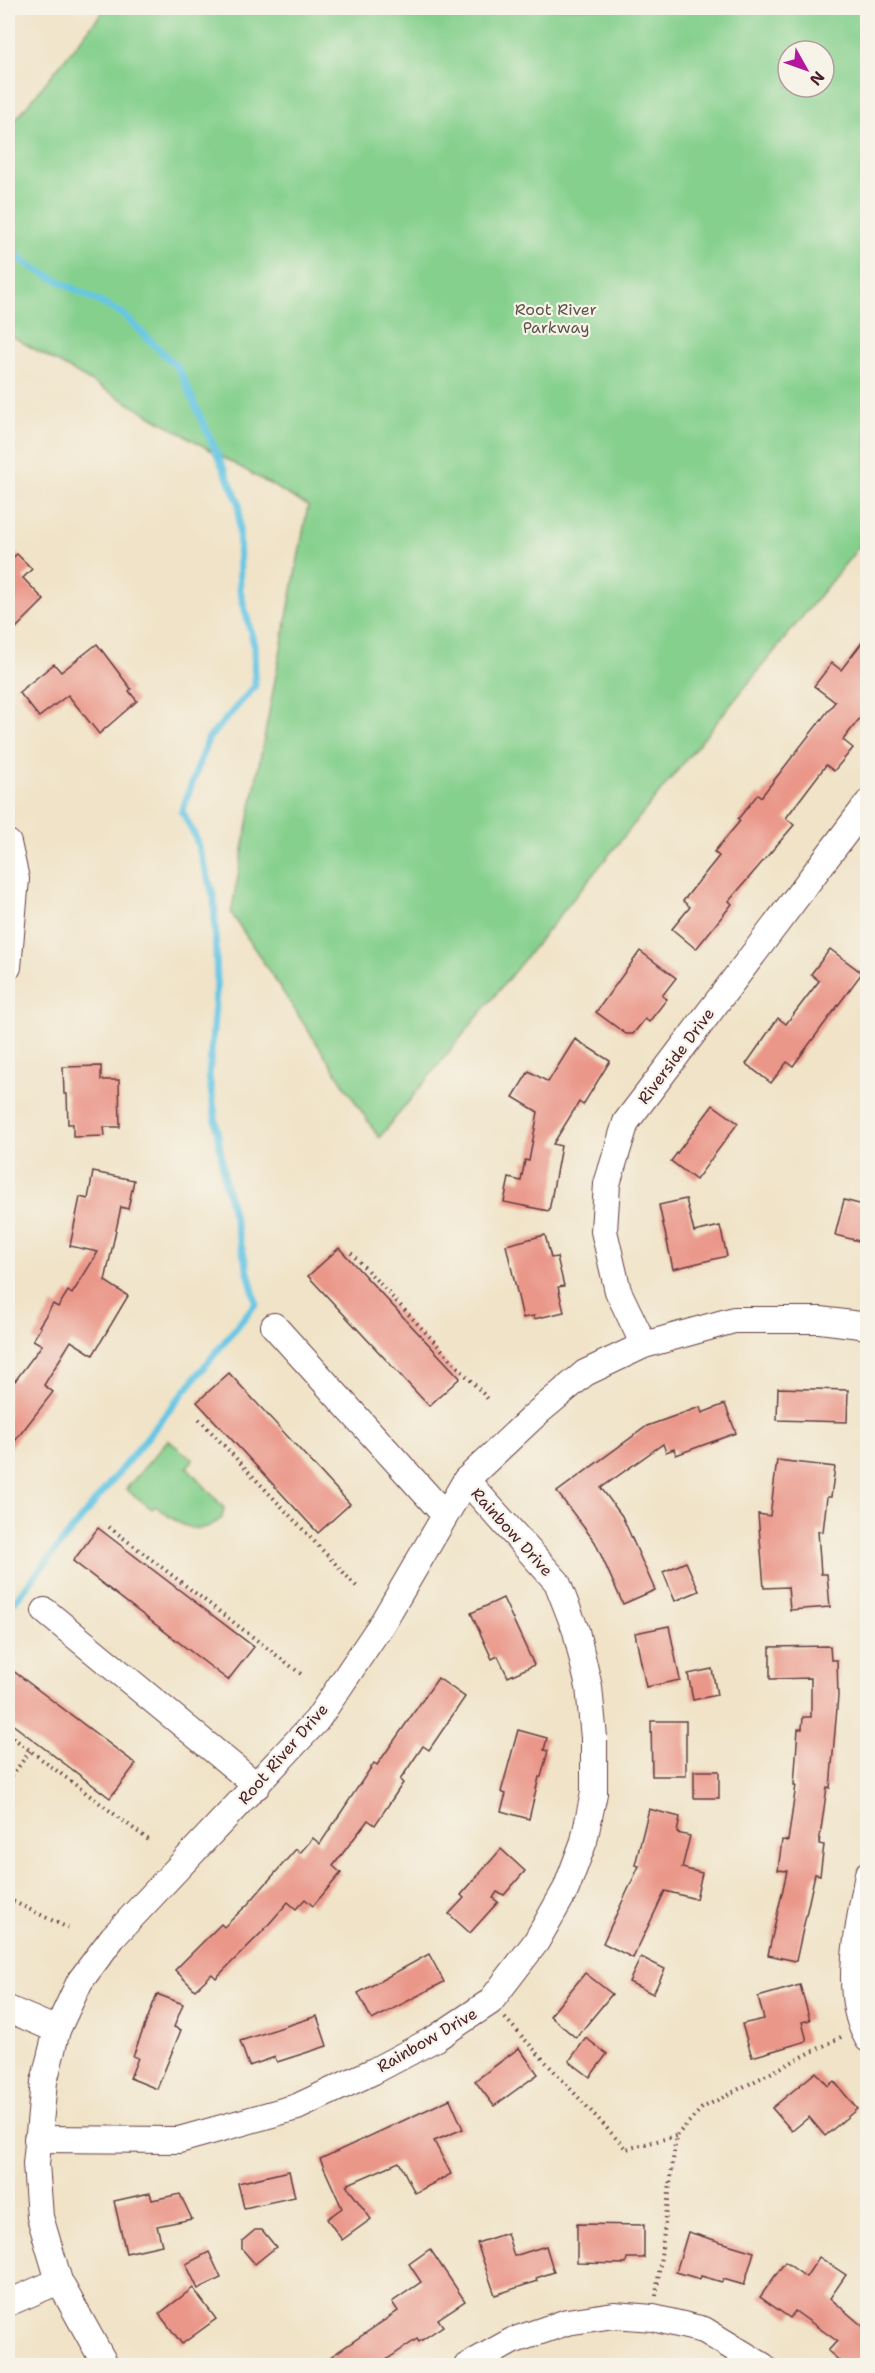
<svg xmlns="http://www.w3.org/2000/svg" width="875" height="2373" font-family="'Shantell Sans',sans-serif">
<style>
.green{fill:#85d08d;stroke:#68785c;stroke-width:1.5;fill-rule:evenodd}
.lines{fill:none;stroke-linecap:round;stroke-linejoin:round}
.stream{stroke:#66c6e4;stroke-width:7}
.building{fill:#ea9789}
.minor-casing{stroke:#633c42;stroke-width:28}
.path{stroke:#633c42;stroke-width:4;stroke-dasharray:1.5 4.5;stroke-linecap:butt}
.minor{stroke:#fff;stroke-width:26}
.labels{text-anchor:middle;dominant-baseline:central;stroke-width:4.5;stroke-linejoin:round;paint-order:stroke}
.park-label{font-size:16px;fill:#5c5448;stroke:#f7f3e8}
.street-label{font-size:16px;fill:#4a1f2b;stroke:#f7f3e8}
</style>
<rect width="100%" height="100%" fill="#f7f3e8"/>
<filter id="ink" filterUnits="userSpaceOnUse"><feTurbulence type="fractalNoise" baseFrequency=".0167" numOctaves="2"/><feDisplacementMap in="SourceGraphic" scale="12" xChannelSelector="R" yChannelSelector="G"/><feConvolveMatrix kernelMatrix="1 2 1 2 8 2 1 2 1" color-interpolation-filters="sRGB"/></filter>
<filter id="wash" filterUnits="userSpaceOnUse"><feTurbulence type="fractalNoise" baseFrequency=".008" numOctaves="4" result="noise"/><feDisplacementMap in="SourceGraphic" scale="24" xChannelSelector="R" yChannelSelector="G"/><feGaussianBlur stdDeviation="1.35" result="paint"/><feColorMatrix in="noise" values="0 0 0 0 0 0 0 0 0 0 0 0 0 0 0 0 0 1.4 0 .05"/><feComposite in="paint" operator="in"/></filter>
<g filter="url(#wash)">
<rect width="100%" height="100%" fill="#f0e3c7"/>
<g class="green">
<path d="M106,8H867V537L379,1138L231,913L308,506L8,334V129ZM788,51H824V87H788Z"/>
<path d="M168,1440L193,1460L187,1467L224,1508L222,1518C195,1541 178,1522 155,1506L152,1509L126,1489Z"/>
</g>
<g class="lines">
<path class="stream" d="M8,249L32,267L123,314L179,369L239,503L240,590L254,645L255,686L208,739L182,811L195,836L214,897L217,981L209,1076L225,1182L256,1303L8,1609"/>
</g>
<g id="blocks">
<g class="building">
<path d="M17,554L32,569L23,578L44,600L8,636V562Z"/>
<path d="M867,636V709L843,740L853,748L834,771L826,765L786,818L794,825L729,901L732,904L696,949L672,929L690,907L683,901L719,856L714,852L740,821L738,819L758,794L761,797L835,702L814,686L832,663L841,670Z"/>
<path d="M97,644L131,689L129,691L137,701L99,734L68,695L39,717L19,692L54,664L61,672Z"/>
<path d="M830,949L862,973L793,1066L787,1062L771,1083L746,1064L778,1018L786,1024L819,981L811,974Z"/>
<path d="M640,951L676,978L662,996L667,999L649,1022L645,1019L633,1034H626L596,1012Z"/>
<path d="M575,1039L610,1061L583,1105L579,1102L553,1144L561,1146L549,1211L504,1202L509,1178L521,1181L525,1160L529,1161L538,1112L513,1097L529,1071L548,1082Z"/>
<path d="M101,1066V1080H119L120,1127H104L105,1136L73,1137V1124H68L67,1094H64L63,1067Z"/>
<path d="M713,1105L738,1123L696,1180L671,1161Z"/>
<path d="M93,1172L134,1180L128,1209L121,1207L105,1281L128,1296L93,1355L71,1341L44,1385L53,1392L8,1450V1375L15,1381L42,1345L33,1340L41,1327L39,1326L53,1304L58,1307L68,1291L72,1294L98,1252L70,1246L80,1197L88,1199Z"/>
<path d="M686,1199L694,1232L720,1226L727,1256L673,1269L659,1205Z"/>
<path d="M844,1200L867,1206V1243L835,1235Z"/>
<path d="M545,1235L551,1258L557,1257L564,1286L558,1287L564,1312L534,1319V1316L523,1318L506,1245Z"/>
<path d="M339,1248L460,1378L429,1406L308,1276Z"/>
<path d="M229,1373L350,1504L318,1533L197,1402Z"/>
<path d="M778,1388L848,1390L847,1422L777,1420Z"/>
<path d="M725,1404L736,1433L676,1455L674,1449L666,1452L663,1444L601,1488L622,1516L655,1590L623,1604L595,1542L557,1492L647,1426L700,1407L702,1413Z"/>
<path d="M777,1460L835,1467L831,1497H827L823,1532L818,1531L821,1574H827L830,1607L790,1610L788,1587L764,1588L758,1514L770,1516Z"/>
<path d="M98,1528L254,1647L228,1680L73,1561Z"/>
<path d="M686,1562L699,1591L675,1601L663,1572Z"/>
<path d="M503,1598L534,1665L508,1677L498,1656L492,1659L471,1613Z"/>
<path d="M669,1626L680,1680L646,1687L635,1633Z"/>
<path d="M830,1646L831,1660H837L838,1696L830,1788L827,1787L819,1844L824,1845L820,1875L815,1874L796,1961L768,1955L787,1871L778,1870L782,1840L788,1841L796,1785H794L798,1729H802L803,1717H811V1678L770,1679V1647Z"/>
<path d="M8,1667L136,1764L110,1798L8,1721Z"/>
<path d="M712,1669L717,1695L693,1700L688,1674Z"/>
<path d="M438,1678L465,1697L429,1750L423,1746L400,1780L403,1783L375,1825L368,1820L333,1866L341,1873L313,1906L305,1899L296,1909L288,1902L262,1932L216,1978L212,1974L195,1990L175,1970L221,1924L224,1927L248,1904L296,1849L300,1853L313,1838L320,1844L374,1763L377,1765Z"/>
<path d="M651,1721H686V1776H652Z"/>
<path d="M518,1730L547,1738L544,1750L548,1751L541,1777H539L529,1819L501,1811L506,1794L501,1792Z"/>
<rect x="694" y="1771" width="25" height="27"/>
<path d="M649,1809L680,1817L677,1833L690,1836L682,1868L702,1873L696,1899L665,1891L633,1958L603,1943L639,1866L635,1865Z"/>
<path d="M501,1849L525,1871L504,1895L497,1892L493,1898L498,1902L470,1933L449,1914L464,1898L461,1895Z"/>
<path d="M429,1954L444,1982L372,2020L358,1993Z"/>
<path d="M641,1957L665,1969L653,1994L629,1982Z"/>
<path d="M585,1973L612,1994L576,2038L550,2016Z"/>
<path d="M800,1985L810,2020L802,2022L807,2041L752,2057L742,2024L764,2019L758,1997Z"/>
<path d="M157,1994L183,2004L174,2027L181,2030L157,2089L130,2078L138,2058L133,2056Z"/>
<path d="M317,2016L327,2046L277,2062L275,2057L249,2066L240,2041Z"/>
<path d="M586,2038L607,2054L590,2077L569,2061Z"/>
<path d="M519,2048L538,2074L494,2106L475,2081Z"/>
<path d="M816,2072L828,2086L834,2081L857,2109L825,2136L809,2117L792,2131L772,2108Z"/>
<path d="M450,2099L463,2129L434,2141L451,2174L415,2193L399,2162L346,2185L371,2219L342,2240L327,2219L342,2208L320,2159Z"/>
<path d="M289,2171L295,2197L244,2208L238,2183Z"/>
<path d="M150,2193L152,2200L180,2194L192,2219L157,2226L162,2245L126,2253L114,2201Z"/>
<path d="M577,2224L644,2225V2258H627L626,2264L577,2263Z"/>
<path d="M255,2230H262L276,2247L255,2264L242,2249V2241Z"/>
<path d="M688,2232L754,2252L744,2285L723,2279L722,2282L701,2276L700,2279L676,2272Z"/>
<path d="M507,2233L514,2256L546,2246L554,2272L536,2278L537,2281L495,2295L477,2243Z"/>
<path d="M430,2249L465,2301L438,2319L443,2326L419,2342L417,2339L377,2366H317L398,2311L392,2302L421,2282L409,2264Z"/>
<path d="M209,2252L221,2278L198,2289L186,2264Z"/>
<path d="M819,2257L846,2275L830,2298L867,2330V2366H846L828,2351L837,2341L795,2311L790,2318L760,2297L785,2262L806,2277Z"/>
<path d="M193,2288L216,2319L182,2344L159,2314Z"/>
</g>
</g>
</g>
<g filter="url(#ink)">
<use href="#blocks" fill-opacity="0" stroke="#633c42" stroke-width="1.5"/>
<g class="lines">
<defs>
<g id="minor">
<path d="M8,843L16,879L8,967"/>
<path d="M274,1326L445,1515"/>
<path d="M644,1345L618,1291L604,1231L607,1184L626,1122L868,803"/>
<path d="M45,1611L257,1786"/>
<path d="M868,1874C860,1922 841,1994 868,2039"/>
<path d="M8,2009L57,2030"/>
<path d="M37,2139L179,2140L297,2107L374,2071L436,2038L490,2002L536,1942L566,1889L584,1841L594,1793V1738L589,1687L576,1631L557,1582L466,1480"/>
<path d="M8,2303L59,2281"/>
<path d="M106,2366L59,2281L40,2217L36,2164L44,2082L57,2030L80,1981L113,1937L317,1720L383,1622L466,1480L536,1414L585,1373L644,1345L734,1320H820L868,1326"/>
<path d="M467,2366L512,2341L567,2322L614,2315L653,2318L704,2330L763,2366"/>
</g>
</defs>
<use href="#minor" class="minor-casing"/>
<g class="path">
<path d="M351,1253L489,1400"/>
<path d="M199,1419L358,1588"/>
<path d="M109,1527L301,1674"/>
<path d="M8,1734L150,1841"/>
<path d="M8,1781L30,1751"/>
<path d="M8,1899L68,1928"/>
<path d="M505,2018L626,2149L676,2136"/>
<path d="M656,2296L676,2136L702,2108L841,2037"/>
</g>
<use href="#minor" class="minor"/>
</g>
</g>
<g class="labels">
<g class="park-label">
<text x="556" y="309">Root River<tspan x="556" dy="18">Parkway</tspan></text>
</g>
<g class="street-label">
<text transform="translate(676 1056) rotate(-53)">Riverside Drive</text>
<text transform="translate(512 1532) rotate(48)">Rainbow Drive</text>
<text transform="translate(283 1754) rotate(-49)">Root River Drive</text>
<text transform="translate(427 2040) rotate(-30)">Rainbow Drive</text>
</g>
</g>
<rect width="875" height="2373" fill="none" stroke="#f7f3e8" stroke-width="30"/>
<g transform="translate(806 69) rotate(130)"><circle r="28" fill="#f7f3e8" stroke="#b29e9c" stroke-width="1.5"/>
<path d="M0-4.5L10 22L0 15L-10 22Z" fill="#b5179e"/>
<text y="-9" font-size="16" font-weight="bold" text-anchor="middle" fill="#4a1f2b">N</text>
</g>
</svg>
